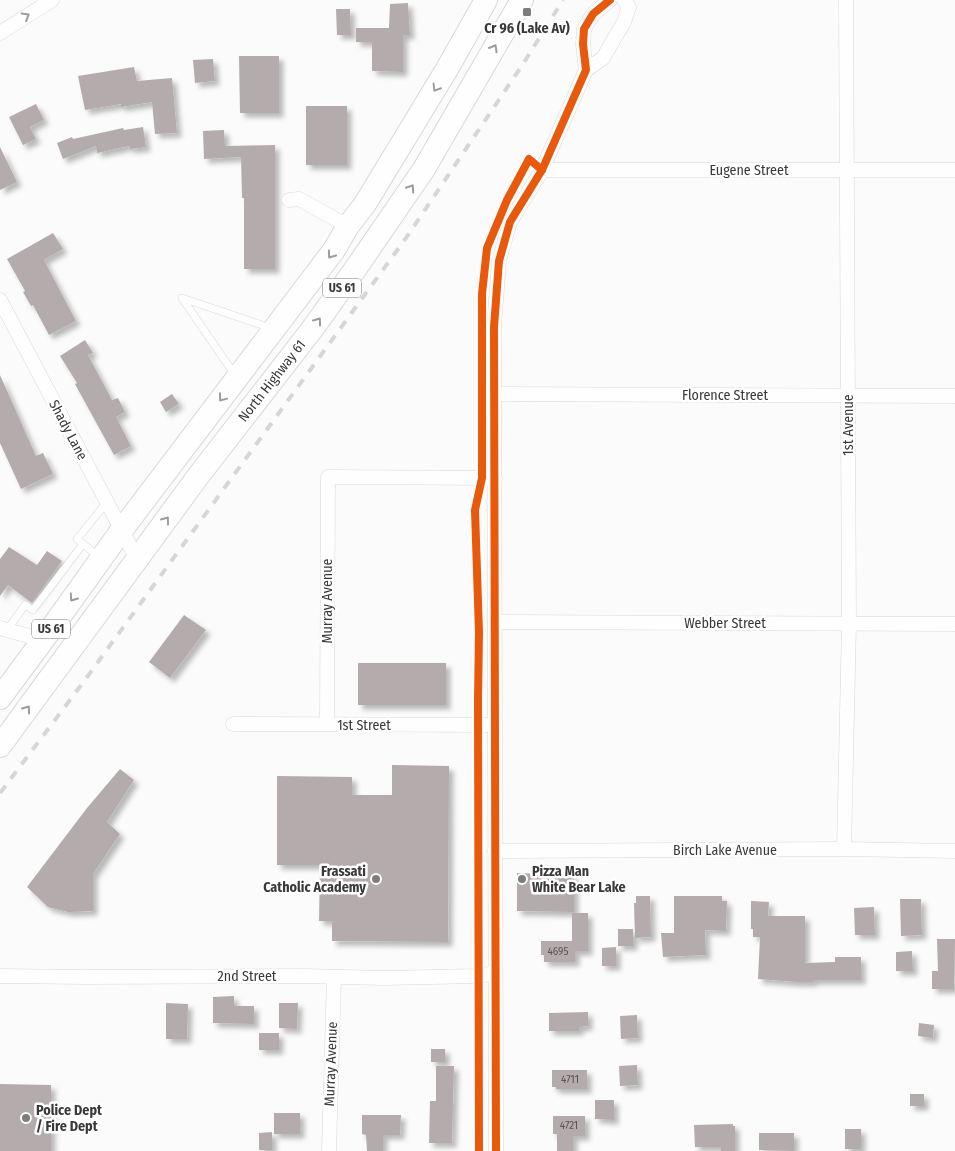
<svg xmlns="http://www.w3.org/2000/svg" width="955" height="1151" font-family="'Fira Sans Condensed',sans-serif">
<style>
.building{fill:#b4acac;filter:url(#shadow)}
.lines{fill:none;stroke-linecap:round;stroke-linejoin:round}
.service-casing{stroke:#d8d8d8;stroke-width:8}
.minor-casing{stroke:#d8d8d8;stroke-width:15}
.primary-casing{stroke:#d8d8d8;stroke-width:24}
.service{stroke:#fefeff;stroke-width:7}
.minor{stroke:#fefeff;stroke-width:14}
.primary{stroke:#fefeff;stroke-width:22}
.rail{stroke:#d6d6d7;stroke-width:4;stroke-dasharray:9 9;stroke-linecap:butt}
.cycleway-casing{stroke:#fff;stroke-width:11}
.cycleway{stroke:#e8590c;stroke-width:8}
.oneway{stroke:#9c9c9c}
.poi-dot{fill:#7d7d7e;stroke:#fff;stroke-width:2}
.labels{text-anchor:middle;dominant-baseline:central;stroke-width:5;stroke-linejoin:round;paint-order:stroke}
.number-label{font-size:11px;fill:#585656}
.shield{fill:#fff;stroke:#747475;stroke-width:1}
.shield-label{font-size:12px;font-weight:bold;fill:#39393a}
.poi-label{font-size:14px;font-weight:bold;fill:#39393a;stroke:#fff;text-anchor:start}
.street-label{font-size:14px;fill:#39393a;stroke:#fff}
</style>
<defs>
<filter id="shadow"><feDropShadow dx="4.5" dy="4.5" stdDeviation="2.5" flood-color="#0004"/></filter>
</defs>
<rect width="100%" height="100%" fill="#fbfbfc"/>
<g class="building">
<path d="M408,3L410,35H403V72L372,71V42H356V28H389L390,4Z"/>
<path d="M336,9H350L351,35H337Z"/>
<path d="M239,56H279V113H240Z"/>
<path d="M213,59L215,81L195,83L193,60Z"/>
<path d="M134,67L137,81L172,78L177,133L155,134L152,102L121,107V104L85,110L78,76Z"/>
<path d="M36,104L44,120L30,127L36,139L23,145L9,117Z"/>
<rect x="306" y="106" width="41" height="59"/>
<path d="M143,127L146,147L130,149L129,146L97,153L96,146L63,159L57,143L72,137L73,139L123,128L124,130Z"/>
<path d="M224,130L225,146L275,145V269H244V198H242L241,157L204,159L203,131Z"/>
<path d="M0,147L17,182L0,190Z"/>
<path d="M53,233L63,249L44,260L76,321L49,335L33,305L31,306L23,292L25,291L7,259Z"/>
<path d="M85,340L93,353L88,355L112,400L118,398L125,412L116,417L131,446L114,455L75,384L77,383L60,356Z"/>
<path d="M0,375L36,456L43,453L53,474L21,489L0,443Z"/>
<path d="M172,394L179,404L166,412L160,402Z"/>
<path d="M9,547L37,565L47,551L62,561L32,603L8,585L0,596V559Z"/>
<path d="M184,615L206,630L170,678L149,662Z"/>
<rect x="358" y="663" width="88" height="42"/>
<path d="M392,765L449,766L448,942L332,941V921H319L320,865H277V776L352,777V795H392Z"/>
<path d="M120,769L134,780L107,822L120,834L93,874V911L68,912L48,907L27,887L87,808Z"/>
<path d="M517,873L574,875V912L517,911Z"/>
<path d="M636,896H650L651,937L635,938L634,903H636Z"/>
<path d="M674,896H722V901H727L726,931L705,930L706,955L663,957L661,933H674Z"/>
<path d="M900,899H921L922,935L901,936Z"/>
<path d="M751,901L769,902L768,916H805V963L835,962V957H861V980H813V982H797L758,979L760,937H753V929H751Z"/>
<path d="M874,907L875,935H855L854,908Z"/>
<path d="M572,913H588V951H575V962H544V955H541V941H572Z"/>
<rect x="618" y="929" width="15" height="17"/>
<path d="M937,939H955L954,989H932V971H938Z"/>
<path d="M616,947V966H602V948Z"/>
<path d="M912,951L913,971H896V952Z"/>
<path d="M234,996V1006H254V1024L213,1023V997Z"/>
<path d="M166,1003L188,1004L187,1039H166Z"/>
<path d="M279,1003H298L297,1029L279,1028Z"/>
<path d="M588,1012V1026L579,1027V1031H549V1013Z"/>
<path d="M637,1015L638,1038L621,1039L620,1016Z"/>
<path d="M919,1023L934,1025L933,1038L918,1036Z"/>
<rect x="259" y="1033" width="20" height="17"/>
<rect x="431" y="1049" width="14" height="13"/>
<path d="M637,1065L638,1085L620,1086L619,1066Z"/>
<path d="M436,1066H454L452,1143H429L430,1101H436Z"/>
<path d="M552,1070H587V1089H556V1087H552Z"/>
<path d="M0,1084L51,1085V1151H0Z"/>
<rect x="910" y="1094" width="14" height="12"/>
<path d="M595,1100H614V1120L595,1119Z"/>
<rect x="274" y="1113" width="26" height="21"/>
<path d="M362,1115H401L400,1135H383V1151H367L366,1135L362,1134Z"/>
<path d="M553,1116H585V1136H573V1151H557V1134H553Z"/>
<path d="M733,1124V1126H735V1151H721V1147H695L694,1125Z"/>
<rect x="845" y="1129" width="16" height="20"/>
<path d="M272,1132V1150H259V1133Z"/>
<path d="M759,1133H794V1151L759,1150Z"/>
</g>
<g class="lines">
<defs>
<g id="service">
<path d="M237,373L230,368L182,298L262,325L270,330"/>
<path d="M99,557L77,539L107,502"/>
<path d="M7,630L25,605L33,610L83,544"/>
</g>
<g id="minor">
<path d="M0,33L52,0"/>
<path d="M586,70L603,58L624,22L629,7L624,0"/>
<path d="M542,170H955"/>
<path d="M289,200L299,199L348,226"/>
<path d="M0,300L137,559"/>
<path d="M495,394L955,396"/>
<path d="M495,622L955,624"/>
<path d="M0,628L43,640"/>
<path d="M233,724L495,725"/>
<path d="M327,724L328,477L495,478"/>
<path d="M844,849L849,624L846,0"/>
<path d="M495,851L844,849L955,851"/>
<path d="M0,976L85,977L305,976L384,978L478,976L495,973"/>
<path d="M329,1151L334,977"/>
<path d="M496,1151L494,327L499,261L510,222L542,170L586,70L583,44L584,29L593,14L610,0"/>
</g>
<g id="primary">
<path d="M0,698L43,640L121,531L334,250L348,226L365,204L447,69L486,0"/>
<path d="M0,746L199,475L313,328L356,268L424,169L522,0"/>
</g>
</defs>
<use href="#service" class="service-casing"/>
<use href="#minor" class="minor-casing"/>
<use href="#primary" class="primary-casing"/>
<use href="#service" class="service"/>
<use href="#minor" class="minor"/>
<use href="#primary" class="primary"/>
<path class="rail" d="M0,793L82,684L406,238L523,64L563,0"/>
<defs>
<g id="cycleway">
<path d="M479,1151L478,699L479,633L475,510L482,478V294L487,248L507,200L529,159L542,170"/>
<path d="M496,1151L494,327L499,261L510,222L542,170L586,70L583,44L584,29L593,14L610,0"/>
</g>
</defs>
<use href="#cycleway" class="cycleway-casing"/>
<use href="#cycleway" class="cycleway"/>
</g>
<defs><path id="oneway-chevron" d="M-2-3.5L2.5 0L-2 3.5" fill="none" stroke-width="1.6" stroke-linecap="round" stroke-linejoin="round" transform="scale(1.25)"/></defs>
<g class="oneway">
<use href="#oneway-chevron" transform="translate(26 16) rotate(-31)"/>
<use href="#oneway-chevron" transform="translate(494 48) rotate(-60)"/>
<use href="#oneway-chevron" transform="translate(436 88) rotate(122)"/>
<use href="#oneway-chevron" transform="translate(411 188) rotate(-57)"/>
<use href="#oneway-chevron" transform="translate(331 255) rotate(126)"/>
<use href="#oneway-chevron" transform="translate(318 321) rotate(-54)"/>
<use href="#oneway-chevron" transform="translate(222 398) rotate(127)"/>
<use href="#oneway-chevron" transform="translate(166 520) rotate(-54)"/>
<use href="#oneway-chevron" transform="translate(73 598) rotate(125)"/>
<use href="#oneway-chevron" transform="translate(27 709) rotate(-54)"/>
</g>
<g class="poi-dot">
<rect x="522" y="7" width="10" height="10" rx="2.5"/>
<circle cx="376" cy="879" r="5"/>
<circle cx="522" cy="879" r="5"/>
<circle cx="26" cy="1118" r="5"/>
</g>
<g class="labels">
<g class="number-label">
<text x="558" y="951">4695</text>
<text x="570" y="1079">4711</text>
<text x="569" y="1125">4721</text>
</g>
<g class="shield">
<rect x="323" y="278.5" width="38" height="19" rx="4"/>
<rect x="32" y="619.5" width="38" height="19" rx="4"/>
</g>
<g class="shield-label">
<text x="342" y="288">US 61</text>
<text x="51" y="629">US 61</text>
</g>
<g class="poi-label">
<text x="527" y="28" text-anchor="middle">Cr 96 (Lake Av)</text>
<text x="366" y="871" text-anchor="end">Frassati<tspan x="366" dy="16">Catholic Academy</tspan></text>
<text x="532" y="871">Pizza Man<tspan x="532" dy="16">White Bear Lake</tspan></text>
<text x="36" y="1110">Police Dept<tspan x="36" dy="16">/ Fire Dept</tspan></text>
</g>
<g class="street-label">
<text x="749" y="170">Eugene Street</text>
<text transform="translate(272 381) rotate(-52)">North Highway 61</text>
<text x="725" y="395">Florence Street</text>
<text transform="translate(848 425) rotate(-90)">1st Avenue</text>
<text transform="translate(68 430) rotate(62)">Shady Lane</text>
<text transform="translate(327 601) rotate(-90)">Murray Avenue</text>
<text x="725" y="623">Webber Street</text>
<text x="364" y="725">1st Street</text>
<text x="725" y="850">Birch Lake Avenue</text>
<text x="247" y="976">2nd Street</text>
<text transform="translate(331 1064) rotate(-88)">Murray Avenue</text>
</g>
</g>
</svg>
